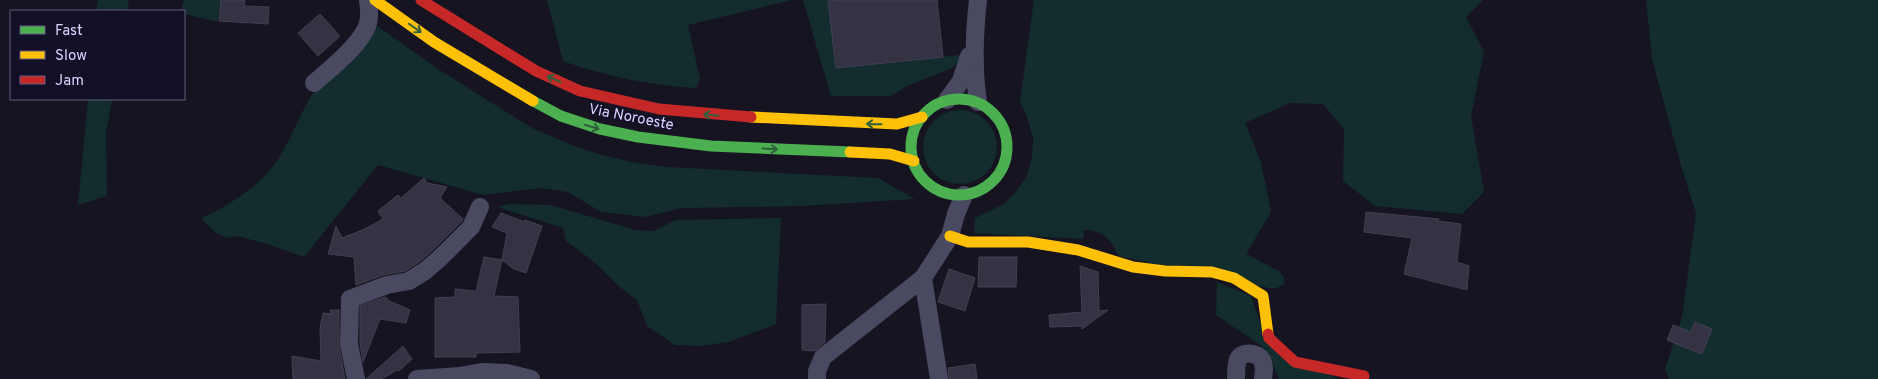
<svg xmlns="http://www.w3.org/2000/svg" width="1878" height="379" font-family="Overpass,sans-serif">
<style>
.green{fill:#132c2d}
.building{fill:#343243;stroke:#433f54}
.lines{fill:none;stroke-linecap:round;stroke-linejoin:round}
.street{stroke:#4a4962;stroke-width:18}
.fast{stroke:#4caf50;stroke-width:11}
.slow{stroke:#ffc107;stroke-width:11}
.jam{stroke:#c62828;stroke-width:11}
.oneway{stroke:#305f3b}
.labels{text-anchor:middle;dominant-baseline:central;stroke-width:4;stroke-linejoin:round;paint-order:stroke}
.street-label{font-size:15px;fill:#d9d4ff;stroke:#130f26}
</style>
<rect width="100%" height="100%" fill="#161421"/>
<g class="green">
<path d="M98,0H129L127,11H96Z"/>
<path d="M184,0H221L218,22L184,14V11H181Z"/>
<path d="M547,0H792L688,25L700,79L696,88C650,85 607,77 563,61Z"/>
<path d="M803,0H835L829,2L836,68L961,55L960,61L952,68L907,86L890,96H831Z"/>
<path d="M1034,0H1483L1466,17L1484,52L1471,116L1484,192L1462,214L1375,206L1343,181L1344,129L1323,104L1290,103L1245,123L1261,162L1271,212L1246,254L1280,272L1284,277V284L1277,288H1269L1118,256C1112,239 1103,231 1084,230L1083,239L974,233L975,218L1004,204L1015,193L1027,176L1032,156L1033,138L1027,117L1020,101Z"/>
<path d="M1646,0H1878V379H1669L1665,369L1682,317L1696,213L1682,169L1652,59Z"/>
<path d="M373,23L441,71L532,128L577,147L606,156L637,163L667,167L878,178L915,199L803,206L681,208L645,217L601,212L568,192L541,188L483,195L378,165L304,257L267,244L237,236L227,238L216,233L201,218C228,207 264,183 279,158C293,134 302,109 317,87C333,64 355,44 373,23Z"/>
<path d="M88,99H112L106,133L107,196L78,205Z"/>
<circle cx="960" cy="147" r="37"/>
<path d="M509,204L551,205L635,230L653,231L676,220L781,218L776,324L729,342L699,346L675,345L647,326L637,300L621,288L593,261L566,241L563,228L497,207Z"/>
<path d="M1217,282L1251,296L1266,339L1338,379H1279L1266,349L1216,315Z"/>
</g>
<g class="building">
<path d="M221,0H245L244,6L269,7L268,24L219,21Z"/>
<path d="M840,0H937L943,57L836,68L828,1Z"/>
<path d="M320,14L340,36L318,56L298,33Z"/>
<path d="M424,178L427,183L447,187L440,198L463,219L462,221L433,250L419,262L405,271L383,275L356,285L354,257L328,254L336,226L342,238L365,229L383,219L378,211L398,195L401,198Z"/>
<path d="M1366,212L1439,219L1438,221L1461,224L1457,262L1469,266L1467,290L1404,274L1412,238L1364,232Z"/>
<path d="M501,213L525,222V220L542,226L526,273L514,269L502,260L507,233L492,227Z"/>
<path d="M484,257L502,260L494,296L518,297L520,352L476,353V357H435V298L455,297V289L476,291Z"/>
<path d="M979,257H1017L1016,287H978Z"/>
<path d="M1080,266L1098,272L1099,311L1108,310L1082,329V326L1050,327L1049,315L1082,312Z"/>
<path d="M949,269L975,278L965,311L938,302Z"/>
<path d="M385,297L388,299L387,300L410,310L406,323L380,319L363,362L360,343V306Z"/>
<path d="M826,304L825,342L815,351L802,350V305Z"/>
<path d="M330,310H339V346L345,379H293L292,356L321,361L320,328L323,313L331,314Z"/>
<path d="M1695,322L1712,329L1702,354L1667,340L1673,325L1691,332Z"/>
<path d="M403,346L412,359L399,371L397,370L382,379H366Z"/>
<path d="M975,364L977,379H949L948,368Z"/>
</g>
<g class="lines">
<g class="street">
<path d="M978,0C974,35 973,68 978,102"/>
<path d="M314,83C329,70 363,43 368,23C370,16 369,7 368,0"/>
<path d="M947,100L961,81L969,56"/>
<path d="M356,379L349,344L350,299L387,285L409,281L425,271L440,258L471,227L480,207"/>
<path d="M417,379L460,376L484,372L507,373L531,379"/>
<path d="M817,379V371L823,357L923,278"/>
<path d="M939,379L923,278L950,236L956,214L964,195"/>
<path d="M1236,379C1236,373 1236,365 1238,359C1242,351 1257,352 1262,360C1265,366 1264,372 1263,379"/>
</g>
<g class="fast">
<circle cx="959" cy="147" r="48"/>
<path d="M533,101L561,116L600,129L638,137L711,146L850,152"/>
</g>
<g class="slow">
<path d="M375,0L434,42L533,101"/>
<path d="M751,117L897,124L922,117"/>
<path d="M850,152L890,154L914,161"/>
<path d="M950,236L968,242H1028L1078,250L1133,267L1165,271L1212,272L1234,278L1263,296L1268,334"/>
</g>
<g class="jam">
<path d="M421,0L536,71L580,91L659,109L751,117"/>
<path d="M1268,334L1269,338L1295,362L1364,376"/>
</g>
</g>
<defs><path id="oneway-shaft" d="M-6 0H5M1.5-3L5.5 0L1.5 3" fill="none" stroke-width="1.6" stroke-linecap="round" stroke-linejoin="round" transform="scale(1.25)"/></defs>
<g class="oneway">
<use href="#oneway-shaft" transform="translate(415 28) rotate(35)"/>
<use href="#oneway-shaft" transform="translate(554 79) rotate(-156)"/>
<use href="#oneway-shaft" transform="translate(711 115) rotate(-175)"/>
<use href="#oneway-shaft" transform="translate(874 124) rotate(-179)"/>
<use href="#oneway-shaft" transform="translate(592 127) rotate(17)"/>
<use href="#oneway-shaft" transform="translate(770 149) rotate(3)"/>
</g>
<g class="labels">
<g class="street-label">
<text transform="translate(631 118) rotate(11)">Via Noroeste</text>
</g>
</g>
<rect x="10" y="10" width="175" height="90" fill="#130f26" stroke="#625e7d"/>
<rect x="20" y="26" width="25" height="8" fill="#4caf50" stroke="#625e7d"/>
<text x="55" y="35" font-size="15" fill="#d9d4ff">Fast</text>
<rect x="20" y="51" width="25" height="8" fill="#ffc107" stroke="#625e7d"/>
<text x="55" y="60" font-size="15" fill="#d9d4ff">Slow</text>
<rect x="20" y="76" width="25" height="8" fill="#c62828" stroke="#625e7d"/>
<text x="55" y="85" font-size="15" fill="#d9d4ff">Jam</text>
</svg>
